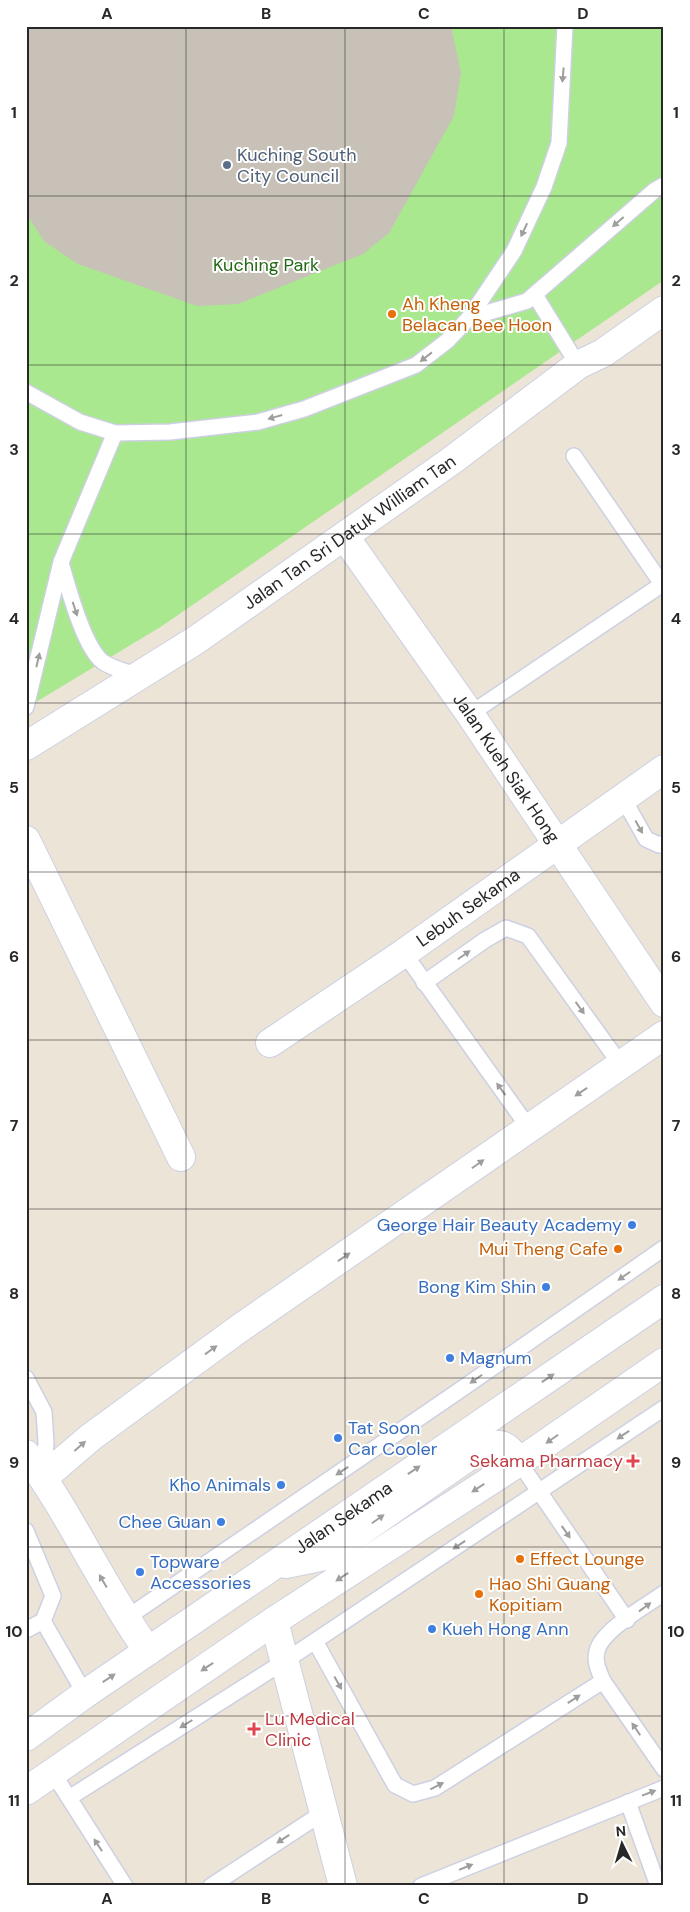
<svg xmlns="http://www.w3.org/2000/svg" width="690" height="1912" font-family="'DM Sans',sans-serif">
<style>
.green{fill:#a9e88e}
.building{fill:#c7c1b8}
.lines{fill:none;stroke-linecap:round;stroke-linejoin:round}
.service-casing{stroke:#cdd0e3;stroke-width:18}
.minor-casing{stroke:#cdd0e3;stroke-width:30}
.tertiary-casing{stroke:#cdd0e3;stroke-width:30}
.secondary-casing{stroke:#cdd0e3;stroke-width:30}
.service{stroke:#fff;stroke-width:15}
.minor{stroke:#fff;stroke-width:28}
.tertiary{stroke:#fff;stroke-width:28}
.secondary{stroke:#fff;stroke-width:28}
.oneway{fill:#9e9e9e}
.grid{fill:none;stroke:#282828;stroke-width:1;stroke-opacity:0.55}
.service-dot{fill:#5c6f8a;stroke:#fff;stroke-width:2}
.food-dot{fill:#e8710a;stroke:#fff;stroke-width:2}
.shop-dot{fill:#3f7fe0;stroke:#fff;stroke-width:2}
.health-dot{fill:#e0444e;stroke:#fff;stroke-width:2}
.labels{text-anchor:middle;dominant-baseline:central;stroke-width:4;stroke-linejoin:round;paint-order:stroke}
.service-label{font-size:18px;fill:#4e5e75;stroke:#fff;text-anchor:start}
.park-label{font-size:18px;fill:#216913;stroke:#fff}
.food-label{font-size:18px;fill:#c56008;stroke:#fff;text-anchor:start}
.street-label{font-size:18px;fill:#282828;stroke:#fff}
.shop-label{font-size:18px;fill:#366cbe;stroke:#fff;text-anchor:end}
.health-label{font-size:18px;fill:#be3a42;stroke:#fff;text-anchor:end}
.neatline{fill:none;stroke:#282828;stroke-width:2}
.grid-label{font-size:16px;text-anchor:middle;font-weight:bold;fill:#282828}
</style>
<rect width="100%" height="100%" fill="#ece4d7"/>
<path class="green" d="M26,26H664V280L162,626L26,708Z"/>
<path class="building" d="M26,26H451L461,73L454,116L389,233L363,254L238,304L197,306L78,264L45,242L26,214Z"/>
<g class="lines">
<defs>
<g id="service">
<path d="M535,295L578,365"/>
<path d="M469,318L527,301L655,190L664,185"/>
<path d="M26,392L80,422L115,433L170,432L258,422L304,409L416,365L447,341L469,318L514,251L544,187L559,143L565,26"/>
<path d="M574,456L664,587"/>
<path d="M61,563C68,587 84,648 103,662C113,669 128,672 139,676"/>
<path d="M26,707L61,562L115,433"/>
<path d="M470,714L664,583"/>
<path d="M623,798L646,839L659,845L664,843"/>
<path d="M404,953L529,1128"/>
<path d="M424,983L485,940L506,928L528,936L621,1065"/>
<path d="M26,1378L44,1412L46,1442L44,1476"/>
<path d="M519,1462L627,1620"/>
<path d="M26,1531L53,1596L43,1621L26,1630"/>
<path d="M664,1593C646,1606 602,1630 597,1651C594,1662 599,1671 603,1681L664,1769"/>
<path d="M125,1619L463,1388L664,1248"/>
<path d="M43,1621L85,1694"/>
<path d="M315,1641L395,1785L413,1794L435,1788L603,1681"/>
<path d="M53,1773L125,1886"/>
<path d="M69,1798L285,1661L664,1408"/>
<path d="M628,1802L658,1886"/>
<path d="M211,1886L324,1812"/>
<path d="M421,1886L664,1788"/>
</g>
<g id="minor">
<path d="M26,840L181,1157"/>
<path id="s1" d="M270,1043L404,953L664,769"/>
<path d="M26,1454C72,1517 103,1588 148,1651"/>
<path d="M43,1478L91,1437L240,1328L664,1035"/>
<path d="M274,1621L343,1886"/>
</g>
<g id="tertiary">
<path id="s2" d="M345,537L470,714L664,1003"/>
<path id="s3" d="M26,746L196,640L451,461L578,365L603,353L664,310"/>
</g>
<g id="secondary">
<path d="M286,1564L325,1556L478,1450C502,1442 504,1442 519,1462"/>
<path id="s4" d="M26,1737L85,1694L664,1299"/>
<path d="M26,1791L274,1621L519,1462L664,1362"/>
</g>
</defs>
<use href="#service" class="service-casing"/>
<use href="#minor" class="minor-casing"/>
<use href="#tertiary" class="tertiary-casing"/>
<use href="#secondary" class="secondary-casing"/>
<use href="#service" class="service"/>
<use href="#minor" class="minor"/>
<use href="#tertiary" class="tertiary"/>
<use href="#secondary" class="secondary"/>
</g>
<defs><path id="oneway-solid" d="M-6-.8H1V-3.2L6.5 0L1 3.2V.8H-6Z" transform="scale(1.25)"/></defs>
<g class="oneway">
<use href="#oneway-solid" transform="translate(563 75) rotate(95)"/>
<use href="#oneway-solid" transform="translate(618 222) rotate(139)"/>
<use href="#oneway-solid" transform="translate(524 230) rotate(115)"/>
<use href="#oneway-solid" transform="translate(426 357) rotate(142)"/>
<use href="#oneway-solid" transform="translate(275 417) rotate(164)"/>
<use href="#oneway-solid" transform="translate(75 609) rotate(72)"/>
<use href="#oneway-solid" transform="translate(38 660) rotate(-77)"/>
<use href="#oneway-solid" transform="translate(639 827) rotate(61)"/>
<use href="#oneway-solid" transform="translate(464 955) rotate(-35)"/>
<use href="#oneway-solid" transform="translate(580 1008) rotate(54)"/>
<use href="#oneway-solid" transform="translate(501 1089) rotate(-126)"/>
<use href="#oneway-solid" transform="translate(581 1092) rotate(146)"/>
<use href="#oneway-solid" transform="translate(478 1164) rotate(-35)"/>
<use href="#oneway-solid" transform="translate(344 1257) rotate(-34)"/>
<use href="#oneway-solid" transform="translate(624 1276) rotate(145)"/>
<use href="#oneway-solid" transform="translate(211 1350) rotate(-36)"/>
<use href="#oneway-solid" transform="translate(548 1378) rotate(-34)"/>
<use href="#oneway-solid" transform="translate(476 1379) rotate(145)"/>
<use href="#oneway-solid" transform="translate(623 1435) rotate(146)"/>
<use href="#oneway-solid" transform="translate(552 1439) rotate(145)"/>
<use href="#oneway-solid" transform="translate(80 1446) rotate(-41)"/>
<use href="#oneway-solid" transform="translate(414 1470) rotate(-34)"/>
<use href="#oneway-solid" transform="translate(342 1471) rotate(146)"/>
<use href="#oneway-solid" transform="translate(478 1488) rotate(147)"/>
<use href="#oneway-solid" transform="translate(378 1519) rotate(-35)"/>
<use href="#oneway-solid" transform="translate(566 1532) rotate(55)"/>
<use href="#oneway-solid" transform="translate(459 1545) rotate(146)"/>
<use href="#oneway-solid" transform="translate(342 1577) rotate(147)"/>
<use href="#oneway-solid" transform="translate(103 1581) rotate(-120)"/>
<use href="#oneway-solid" transform="translate(645 1607) rotate(-36)"/>
<use href="#oneway-solid" transform="translate(207 1667) rotate(146)"/>
<use href="#oneway-solid" transform="translate(109 1678) rotate(-33)"/>
<use href="#oneway-solid" transform="translate(338 1683) rotate(61)"/>
<use href="#oneway-solid" transform="translate(574 1699) rotate(-33)"/>
<use href="#oneway-solid" transform="translate(186 1724) rotate(148)"/>
<use href="#oneway-solid" transform="translate(636 1729) rotate(-124)"/>
<use href="#oneway-solid" transform="translate(437 1786) rotate(-27)"/>
<use href="#oneway-solid" transform="translate(649 1793) rotate(-21)"/>
<use href="#oneway-solid" transform="translate(283 1839) rotate(147)"/>
<use href="#oneway-solid" transform="translate(98 1845) rotate(-123)"/>
<use href="#oneway-solid" transform="translate(466 1867) rotate(-22)"/>
</g>
<path class="grid" d="M186,26V1886M345,26V1886M504,26V1886M26,196H664M26,365H664M26,534H664M26,703H664M26,872H664M26,1040H664M26,1209H664M26,1378H664M26,1547H664M26,1716H664"/>
<circle class="service-dot" cx="227" cy="165" r="5"/>
<g class="food-dot">
<circle cx="392" cy="314" r="5"/>
<circle cx="618" cy="1249" r="5"/>
<circle cx="520" cy="1559" r="5"/>
<circle cx="479" cy="1594" r="5"/>
</g>
<g class="shop-dot">
<circle cx="632" cy="1225" r="5"/>
<circle cx="546" cy="1287" r="5"/>
<circle cx="450" cy="1358" r="5"/>
<circle cx="338" cy="1438" r="5"/>
<circle cx="281" cy="1485" r="5"/>
<circle cx="221" cy="1522" r="5"/>
<circle cx="140" cy="1572" r="5"/>
<circle cx="432" cy="1629" r="5"/>
</g>
<g class="health-dot">
<path d="M630.5 1453.5h5v5h5v5h-5v5h-5v-5h-5v-5h5z"/>
<path d="M251.5 1721.5h5v5h5v5h-5v5h-5v-5h-5v-5h5z"/>
</g>
<g class="labels">
<g class="service-label">
<text x="237" y="155">Kuching South<tspan x="237" dy="21">City Council</tspan></text>
</g>
<g class="park-label">
<text x="266" y="265">Kuching Park</text>
</g>
<g class="food-label">
<text x="402" y="304">Ah Kheng<tspan x="402" dy="21">Belacan Bee Hoon</tspan></text>
<text x="608" y="1249" text-anchor="end">Mui Theng Cafe</text>
<text x="530" y="1559">Effect Lounge</text>
<text x="489" y="1584">Hao Shi Guang<tspan x="489" dy="21">Kopitiam</tspan></text>
</g>
<g class="street-label">
<text stroke="none"><textPath href="#s3" startOffset="388">Jalan Tan Sri Datuk William Tan</textPath></text>
<text stroke="none"><textPath href="#s2" startOffset="282">Jalan Kueh Siak Hong</textPath></text>
<text stroke="none"><textPath href="#s1" startOffset="240">Lebuh Sekama</textPath></text>
<text stroke="none"><textPath href="#s4" startOffset="386">Jalan Sekama</textPath></text>
</g>
<g class="shop-label">
<text x="622" y="1225">George Hair Beauty Academy</text>
<text x="536" y="1287">Bong Kim Shin</text>
<text x="460" y="1358" text-anchor="start">Magnum</text>
<text x="348" y="1428" text-anchor="start">Tat Soon<tspan x="348" dy="21">Car Cooler</tspan></text>
<text x="271" y="1485">Kho Animals</text>
<text x="211" y="1522">Chee Guan</text>
<text x="150" y="1562" text-anchor="start">Topware<tspan x="150" dy="21">Accessories</tspan></text>
<text x="442" y="1629" text-anchor="start">Kueh Hong Ann</text>
</g>
<g class="health-label">
<text x="623" y="1461">Sekama Pharmacy</text>
<text x="265" y="1719" text-anchor="start">Lu Medical<tspan x="265" dy="21">Clinic</tspan></text>
</g>
</g>
<rect width="690" height="1912" fill="none" stroke="#ffffff" stroke-width="55"/>
<g transform="translate(622 1844) rotate(355)" stroke="#ffffff" stroke-width="4" paint-order="stroke">
<path d="M0-4L9 19L0 12L-9 19Z" fill="#282828"/>
<text y="-8" font-size="14" font-weight="bold" text-anchor="middle" fill="#282828">N</text>
</g>
<rect x="28" y="28" width="634" height="1856" class="neatline"/>
<g class="grid-label">
<text x="107" y="19">A</text>
<text x="266" y="19">B</text>
<text x="424" y="19">C</text>
<text x="583" y="19">D</text>
<text x="14" y="118">1</text>
<text x="676" y="118">1</text>
<text x="14" y="286">2</text>
<text x="676" y="286">2</text>
<text x="14" y="455">3</text>
<text x="676" y="455">3</text>
<text x="14" y="624">4</text>
<text x="676" y="624">4</text>
<text x="14" y="793">5</text>
<text x="676" y="793">5</text>
<text x="14" y="962">6</text>
<text x="676" y="962">6</text>
<text x="14" y="1131">7</text>
<text x="676" y="1131">7</text>
<text x="14" y="1299">8</text>
<text x="676" y="1299">8</text>
<text x="14" y="1468">9</text>
<text x="676" y="1468">9</text>
<text x="14" y="1637">10</text>
<text x="676" y="1637">10</text>
<text x="14" y="1806">11</text>
<text x="676" y="1806">11</text>
<text x="107" y="1904">A</text>
<text x="266" y="1904">B</text>
<text x="424" y="1904">C</text>
<text x="583" y="1904">D</text>
</g>
</svg>
